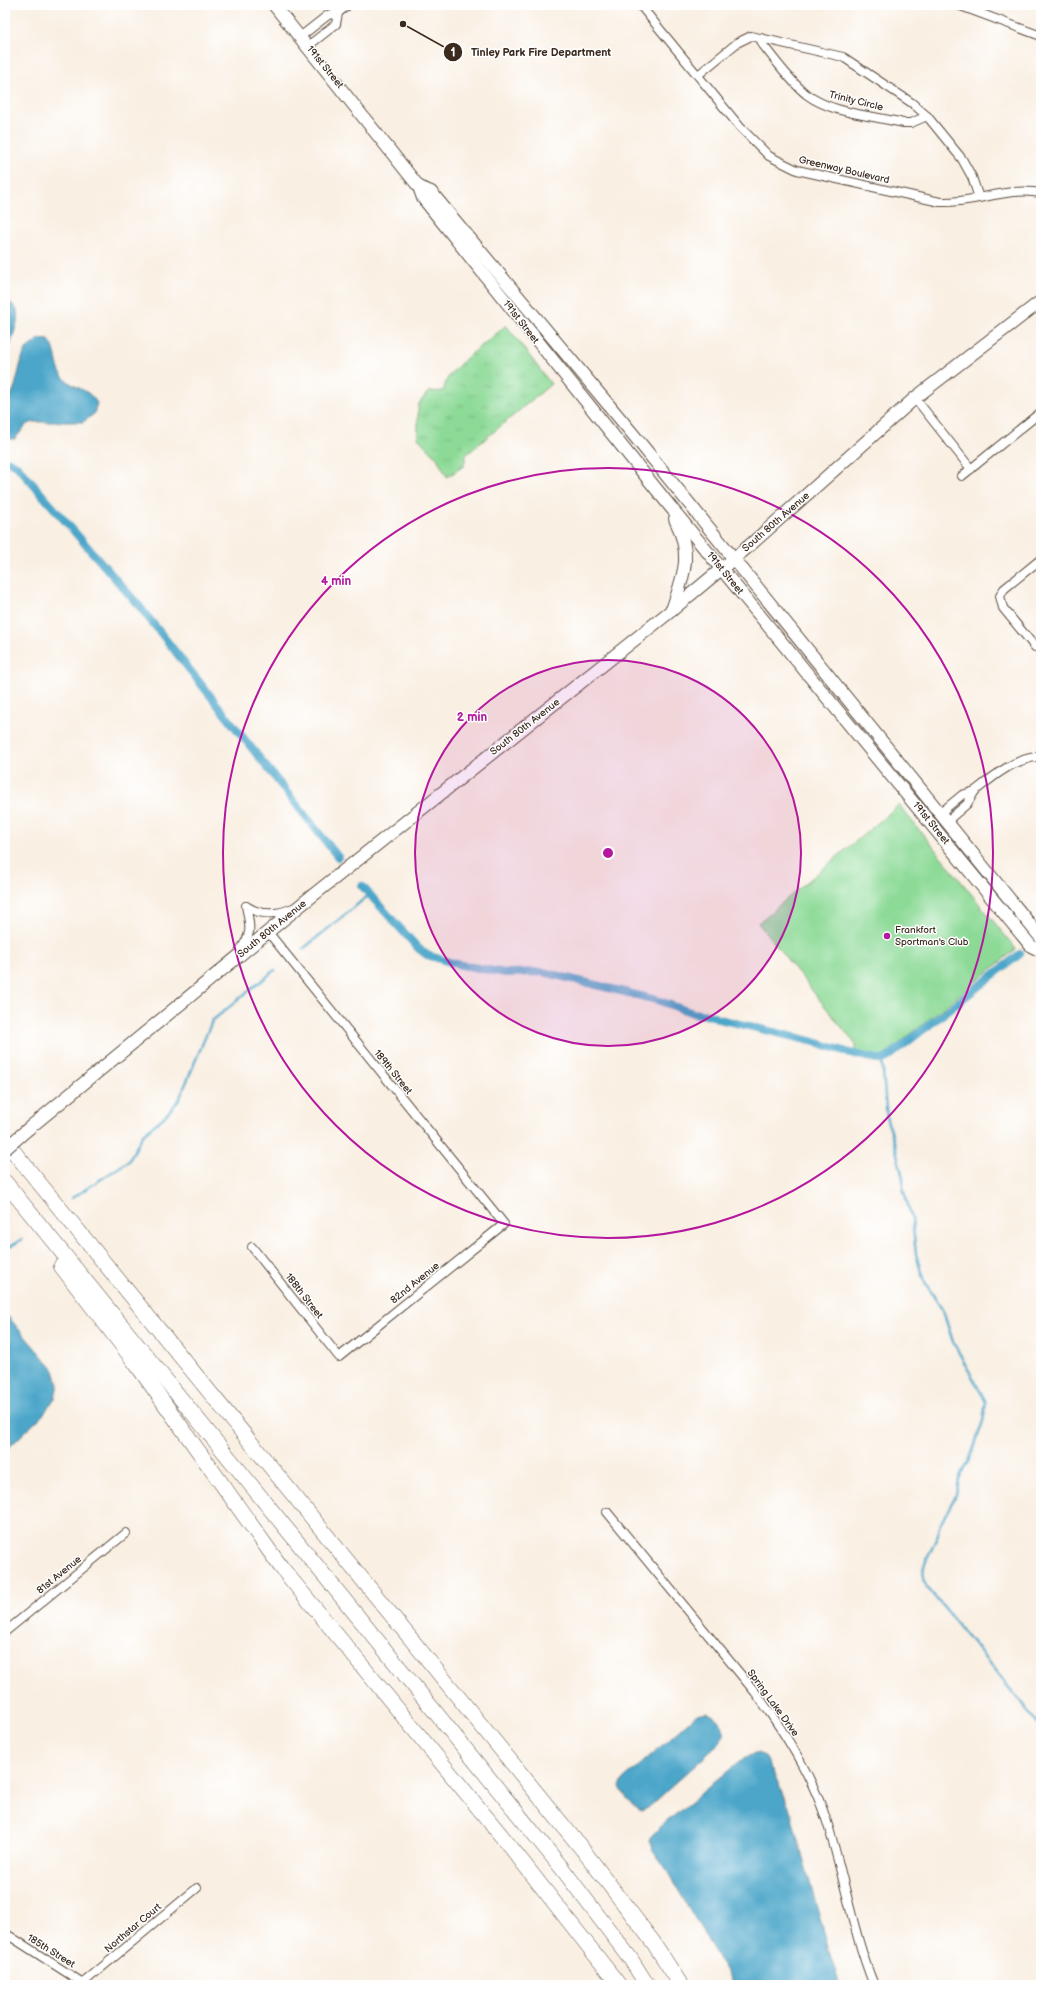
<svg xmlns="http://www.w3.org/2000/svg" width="1046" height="1990" font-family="'Balsamiq Sans',sans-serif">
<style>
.grass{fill:url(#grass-tufts);stroke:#64825a}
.garden{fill:#8dda97;stroke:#64825a}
.water{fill:#4ca6c9;stroke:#446874}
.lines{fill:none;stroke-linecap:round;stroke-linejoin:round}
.stream{stroke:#4ca6c9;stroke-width:2.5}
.canal{stroke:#4ca6c9;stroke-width:8}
.street-casing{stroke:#58483b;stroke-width:10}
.secondary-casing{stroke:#58483b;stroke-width:14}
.highway-casing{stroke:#58483b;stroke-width:16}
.street{stroke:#fff;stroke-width:8}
.secondary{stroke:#fff;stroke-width:12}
.highway{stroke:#fff;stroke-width:15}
.secondary-bridge-casing{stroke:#58483b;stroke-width:14;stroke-linecap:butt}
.secondary-bridge{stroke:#fff;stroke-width:12}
.ring{fill:none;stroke:#b5179e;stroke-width:2}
.poi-dot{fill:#b5179e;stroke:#fff;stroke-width:1.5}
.labels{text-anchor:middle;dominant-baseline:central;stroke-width:3;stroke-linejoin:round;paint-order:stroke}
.street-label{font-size:10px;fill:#3b2a1e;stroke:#fff}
.poi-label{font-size:10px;fill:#3b2a1e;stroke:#fff;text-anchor:start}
.centre{fill:#b5179e;stroke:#fff;stroke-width:2}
.ring-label{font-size:12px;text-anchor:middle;font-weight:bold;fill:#b5179e;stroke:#fff;stroke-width:3;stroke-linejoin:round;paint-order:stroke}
.leader{fill:none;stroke:#3b2a1e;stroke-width:1.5}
.callout-dot{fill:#3b2a1e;stroke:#fff;stroke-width:1.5}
.mark-label{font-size:12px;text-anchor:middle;font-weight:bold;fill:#fff}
.callout-label{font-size:11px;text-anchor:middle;font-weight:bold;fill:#3b2a1e;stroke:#fff;stroke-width:3;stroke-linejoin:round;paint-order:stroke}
</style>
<defs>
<pattern id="grass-tufts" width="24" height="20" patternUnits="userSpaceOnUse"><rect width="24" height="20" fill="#8dda97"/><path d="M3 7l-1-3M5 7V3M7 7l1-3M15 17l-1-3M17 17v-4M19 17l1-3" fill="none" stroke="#7bbb82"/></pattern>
</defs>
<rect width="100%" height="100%" fill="#fff"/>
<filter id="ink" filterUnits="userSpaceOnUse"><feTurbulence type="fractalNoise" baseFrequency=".025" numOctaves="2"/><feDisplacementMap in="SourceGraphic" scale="8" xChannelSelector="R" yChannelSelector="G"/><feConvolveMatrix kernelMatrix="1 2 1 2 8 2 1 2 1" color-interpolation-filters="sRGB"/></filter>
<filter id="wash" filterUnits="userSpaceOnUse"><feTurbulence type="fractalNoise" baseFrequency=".012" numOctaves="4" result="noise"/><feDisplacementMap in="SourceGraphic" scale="16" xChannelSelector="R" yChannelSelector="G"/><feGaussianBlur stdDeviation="0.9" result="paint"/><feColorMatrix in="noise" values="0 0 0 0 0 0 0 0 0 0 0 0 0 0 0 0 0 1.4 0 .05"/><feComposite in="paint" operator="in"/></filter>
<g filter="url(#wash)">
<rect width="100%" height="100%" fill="#f9efe2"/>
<path class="grass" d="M506,325L551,384L466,455L464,466L447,477L437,458L418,438V405L428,392L443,391C445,386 446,380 449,376C465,356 488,342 506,325Z"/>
<path class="garden" d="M899,805L1016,949L885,1055L869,1061L853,1057L856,1045L758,923Z"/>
<g class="water">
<path d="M5,302L11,303L17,310L18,320L5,362Z"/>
<path d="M39,339L49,340C59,353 54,364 63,377C74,389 87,387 97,403L94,414L83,422H35L27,424L15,439H8L5,437V410L15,386L22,358L26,349Z"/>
<path d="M5,1313L54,1370L58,1384L55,1398L42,1416L5,1451Z"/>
<path d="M707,1712C721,1720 728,1727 720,1743L648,1808L642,1811C632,1807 623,1796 620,1786L623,1780L697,1714Z"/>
<path d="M758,1753L766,1758L789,1807L831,1958L840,1985H734L667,1871L652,1850L650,1842L652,1835L659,1828L745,1757Z"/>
</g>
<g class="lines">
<g class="stream">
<path d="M303,949L369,895"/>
<path d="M882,1060L887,1120L892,1134L903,1178V1188L912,1219L916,1254L923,1279L943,1311L953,1342L986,1402L983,1421L969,1462L960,1474L956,1495L942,1521L937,1537L924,1566L923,1579L926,1586L1041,1727"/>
<path d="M72,1198L129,1161L143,1134L164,1117L179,1100L212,1021L275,970"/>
<path d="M5,1250L22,1239"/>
</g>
<g class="canal">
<path d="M5,460L17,466L140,607L338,857"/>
<path d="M362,886L418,948L427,955L456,964L505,973L543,972L657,1000L693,1013L713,1016L719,1019L811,1041L854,1054L882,1060L887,1058L1020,954"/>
</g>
</g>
</g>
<g filter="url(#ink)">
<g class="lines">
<defs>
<g id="street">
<path d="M640,5L740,127L769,156L797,170L940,202C974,204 1007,186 1041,193"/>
<path d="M958,5L1041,36"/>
<path d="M300,37L328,15L338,13"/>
<path d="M760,38L763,45C776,61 790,81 806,94C832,114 872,115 903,123H911L927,116"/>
<path d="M308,46L336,24L338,13L348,5"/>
<path d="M698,75L737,43L751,36L843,57L912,103L927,116L962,159L972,177L979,198"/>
<path d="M915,398L971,469"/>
<path d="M962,476L1041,412"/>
<path d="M1035,647L1003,608L1000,596L1004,589L1041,559"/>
<path d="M975,791C996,774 1014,759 1041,756"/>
<path d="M939,814L962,795L975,791L967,804L946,822"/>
<path d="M246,906C261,916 277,915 293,908"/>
<path d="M240,950C253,933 250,926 246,906"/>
<path d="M252,1247L339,1357L504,1224L268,932"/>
<path d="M607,1512L755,1692C784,1731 811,1773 826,1819C844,1874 852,1931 874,1985"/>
<path d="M5,1632L126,1533"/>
<path d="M5,1933L86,1985"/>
<path d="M83,1983L197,1888"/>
</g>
<g id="secondary">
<path d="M274,5L419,187L423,198L669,505L1031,946L1041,951"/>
<path d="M419,187L431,192L632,433L1041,938"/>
<path d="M672,610C684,573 693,556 675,519"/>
<path d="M28,1129L302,904L672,610L749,546L915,398L1041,301"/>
</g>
<g id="highway">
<path d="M5,1141L583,1850L653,1942L681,1985"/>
<path d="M5,1182L561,1867L630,1958L647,1985"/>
<path d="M61,1266L137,1365L281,1567L513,1850L619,1985"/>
</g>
</defs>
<use href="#street" class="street-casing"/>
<use href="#secondary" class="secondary-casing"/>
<use href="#highway" class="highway-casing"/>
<use href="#street" class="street"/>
<use href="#secondary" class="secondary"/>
<use href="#highway" class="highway"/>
<defs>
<path id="secondary-bridge" d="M5,1149L28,1129"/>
</defs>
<use href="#secondary-bridge" class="secondary-bridge-casing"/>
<use href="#secondary-bridge" class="secondary-bridge"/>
</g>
</g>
<circle cx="608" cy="853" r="193" fill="#b5179e" fill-opacity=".12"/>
<g class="ring">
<circle cx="608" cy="853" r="193"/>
<circle cx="608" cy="853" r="385"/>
</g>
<circle class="poi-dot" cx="887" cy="936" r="4"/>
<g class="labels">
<g class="street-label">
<text transform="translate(325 67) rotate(51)">191st Street</text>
<text transform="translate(856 101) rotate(14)">Trinity Circle</text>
<text transform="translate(844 170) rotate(13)">Greenway Boulevard</text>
<text transform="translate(521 322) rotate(52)">191st Street</text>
<text transform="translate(776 522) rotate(-41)">South 80th Avenue</text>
<text transform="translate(725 573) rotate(51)">191st Street</text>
<text transform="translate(525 727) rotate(-38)">South 80th Avenue</text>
<text transform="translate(931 823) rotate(51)">191st Street</text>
<text transform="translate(272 929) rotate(-39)">South 80th Avenue</text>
<text transform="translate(393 1072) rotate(51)">189th Street</text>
<text transform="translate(415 1283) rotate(-39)">82nd Avenue</text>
<text transform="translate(304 1296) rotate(52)">188th Street</text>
<text transform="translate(59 1575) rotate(-39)">81st Avenue</text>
<text transform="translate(773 1703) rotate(54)">Spring Lake Drive</text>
<text transform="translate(133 1928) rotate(-40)">Northstar Court</text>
<text transform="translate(51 1951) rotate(32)">185th Street</text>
</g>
<g class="poi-label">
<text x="895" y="930">Frankfort<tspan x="895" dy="12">Sportman's Club</tspan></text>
</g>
</g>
<circle cx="608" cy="853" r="6" class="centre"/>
<g class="ring-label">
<text x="336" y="585">4 min</text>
<text x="472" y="721">2 min</text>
</g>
<path class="leader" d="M403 24L453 52"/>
<g class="callout-dot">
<circle cx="403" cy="24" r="4"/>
<circle cx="453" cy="52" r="10"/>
</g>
<g class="mark-label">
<text x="453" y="56">1</text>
</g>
<g class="callout-label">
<text x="541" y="56">Tinley Park Fire Department</text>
</g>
<rect width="1046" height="1990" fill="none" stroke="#fff" stroke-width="20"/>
</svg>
